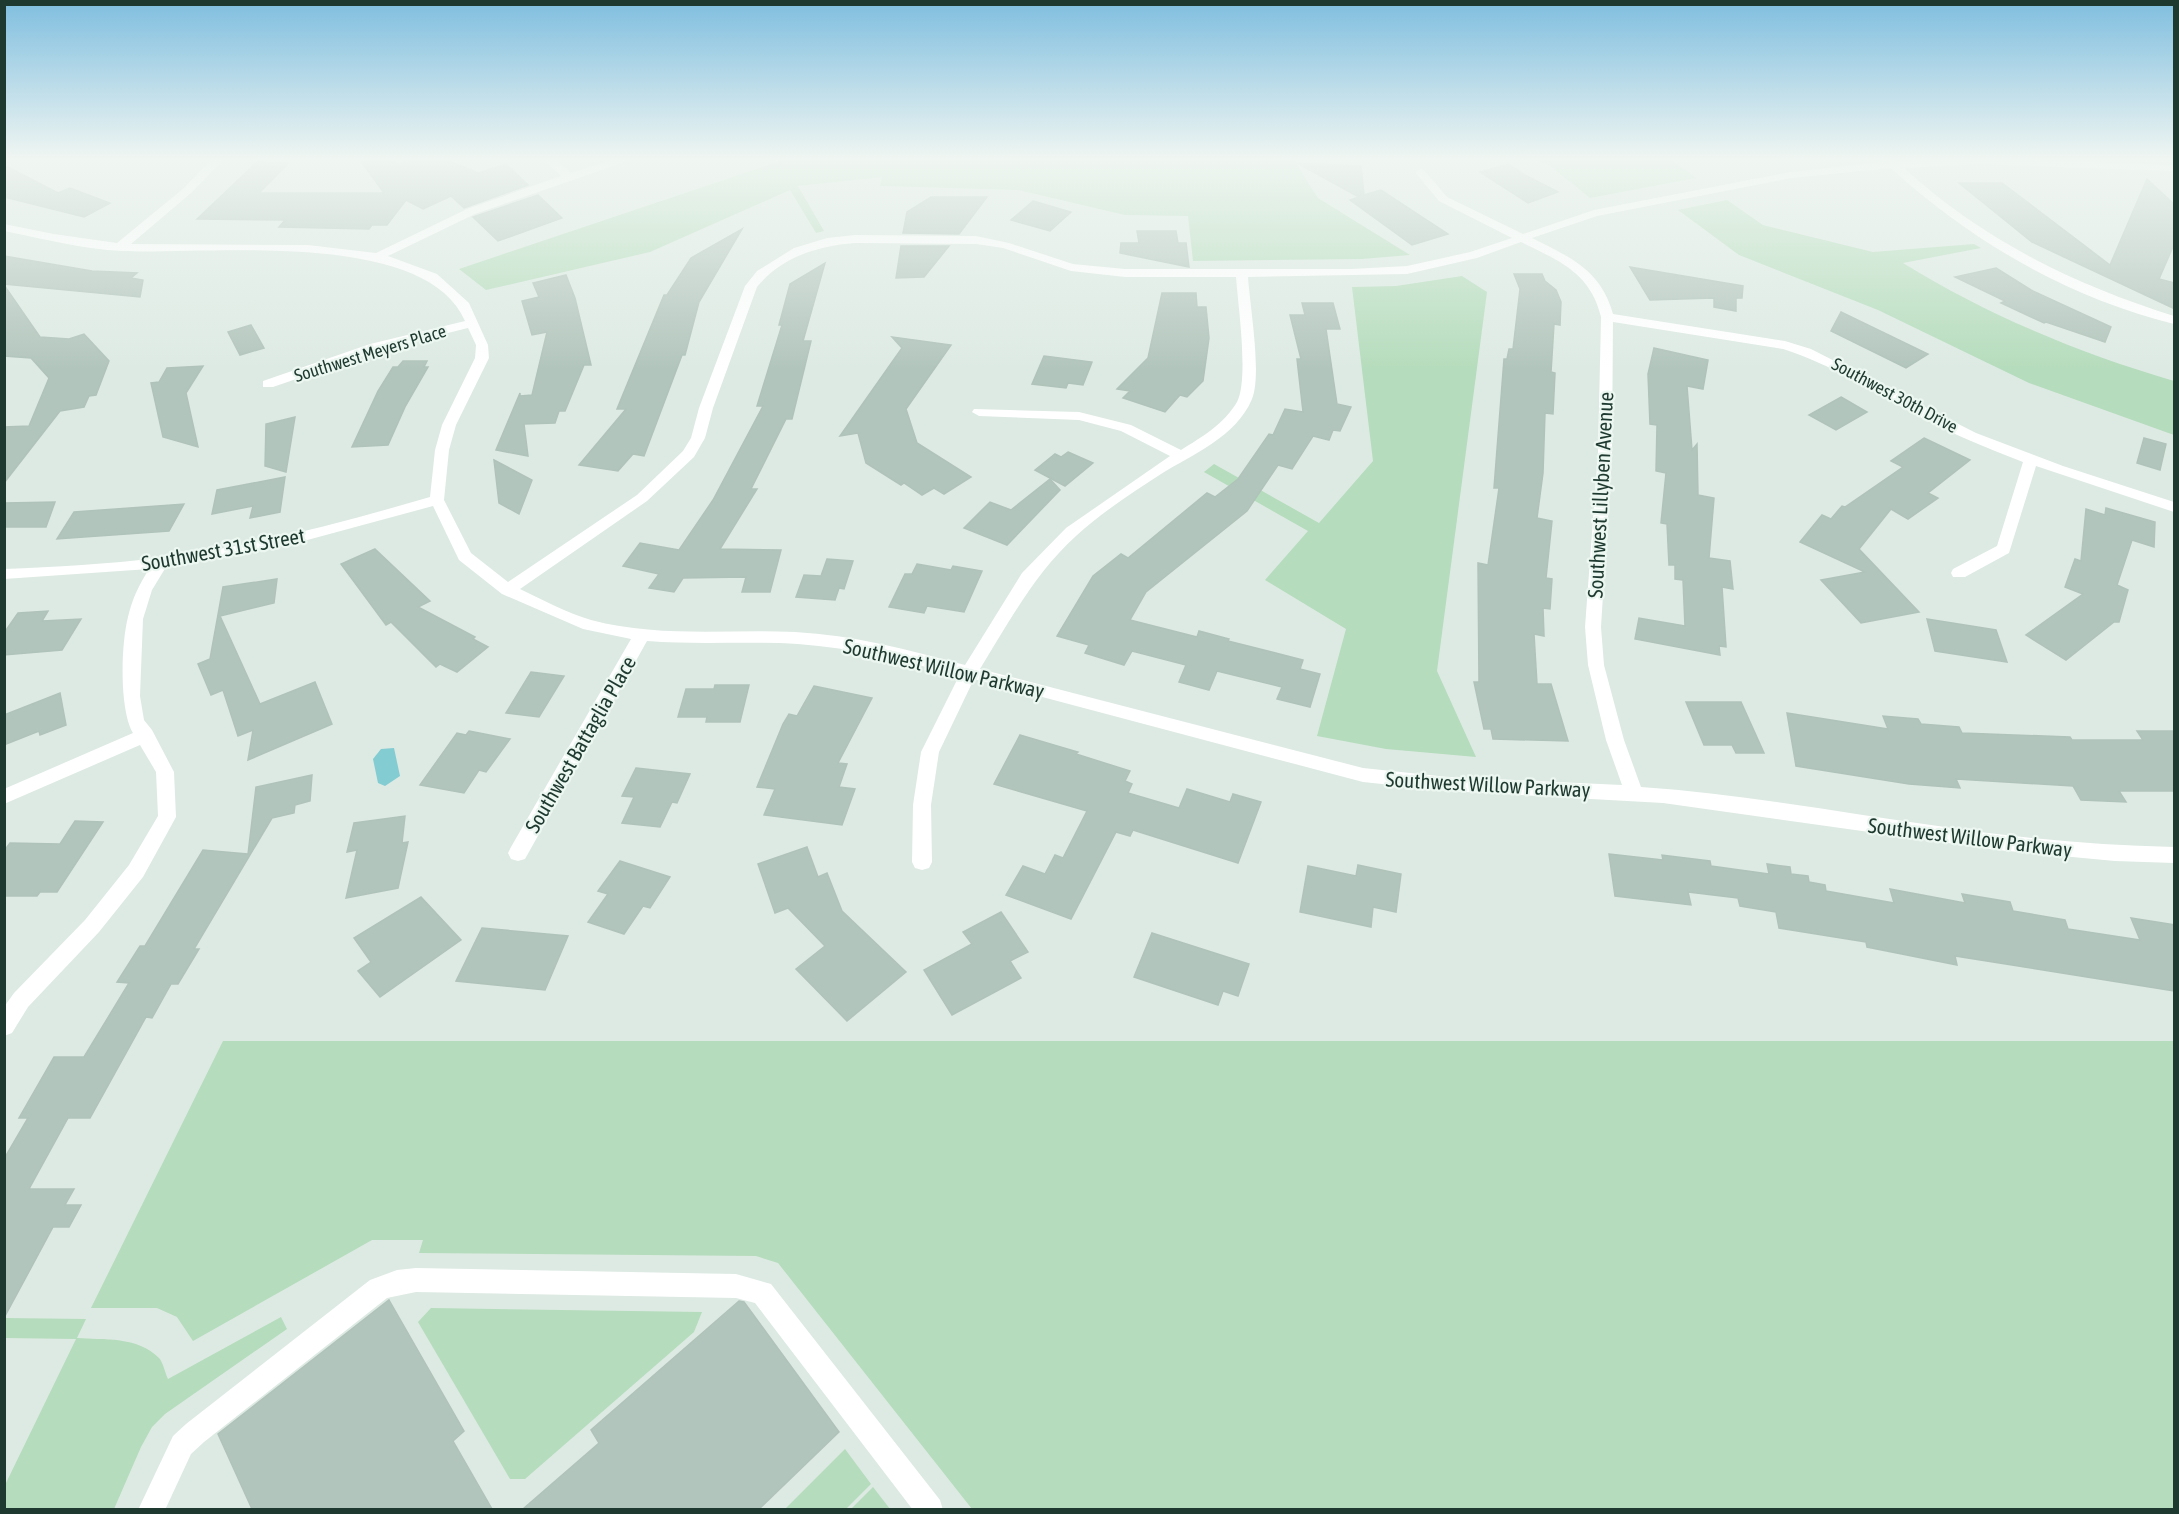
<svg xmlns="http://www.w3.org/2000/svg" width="2179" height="1514" font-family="'Asap Condensed',sans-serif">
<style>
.green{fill:#b5dcbc}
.water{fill:#82ccd2}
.building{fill:#b2c5bc;stroke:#b0c3ba;stroke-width:1.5}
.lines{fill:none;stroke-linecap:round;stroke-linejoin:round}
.minor{fill:#fff;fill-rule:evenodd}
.labels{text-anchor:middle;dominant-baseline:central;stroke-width:4.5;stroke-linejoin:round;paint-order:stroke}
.far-street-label{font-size:18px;fill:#1e3a30;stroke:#edf7f1}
.street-label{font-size:21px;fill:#1e3a30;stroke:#edf7f1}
</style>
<rect width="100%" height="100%" fill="#ddeae3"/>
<g class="green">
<path d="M792,157H1292L1318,198L1410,255L1362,259L1193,261L1188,216L1125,215L1018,190L880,186L882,177L798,186L824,231L816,233L790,190L650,252L486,290L459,269Z"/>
<path d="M1529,157H1667L1696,178L1590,198L1549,165Z"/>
<path d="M1727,200L1763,225L1873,252L1974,244L1981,248L1903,263C1987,315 2079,353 2174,381V435L2029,383L1878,310L1739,255L1678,210Z"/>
<path d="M1462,276L1487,292L1437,671L1476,757L1386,749L1317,736L1346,629L1265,580L1308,531L1204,472L1214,464L1319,523L1373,461L1352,287L1396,286Z"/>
<path d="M223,1041H2174V1509H972L778,1263L756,1256L419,1253L423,1240H372L193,1341L177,1317L157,1308H91Z"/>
<path d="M431,1308L702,1312L694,1332L525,1479H510L418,1322Z"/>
<path d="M281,1317L287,1329L165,1414L152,1427L141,1447L114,1509H5V1485L76,1339L5,1338V1318L86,1319L77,1338C103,1340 138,1336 159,1358C163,1362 165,1373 168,1379Z"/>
<path d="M845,1449L871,1484L846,1509H785Z"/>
<path d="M873,1487L890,1509H851Z"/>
</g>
<path class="water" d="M394,748L400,776L385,786L378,783L373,759L381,749Z"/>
<g class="building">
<path d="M358,157H391L397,165L415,157H440L478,173L506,164L528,185L464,208L451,196L423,209L406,200L387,225H372L369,229L279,227L285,220L197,219L257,162L289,163L259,193H384Z"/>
<path d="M1297,163L1361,166L1364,195L1381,190L1448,234L1412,245L1350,200L1359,197Z"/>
<path d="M1509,164L1525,175L1558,192L1528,203L1480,172Z"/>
<path d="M4,165L58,193L70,188L110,203L84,217L4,197Z"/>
<path d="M2147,179L2175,205V242L2159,279L2175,283V309L2032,242L1959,183H2002L2110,265Z"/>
<path d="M538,195L562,218L498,241L473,217Z"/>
<path d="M931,197H987L959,234L903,233L907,212Z"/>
<path d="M1033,201L1071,212L1050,231L1011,220Z"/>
<path d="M742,229L699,302L685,355H682L644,456L633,454L618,471L579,465L626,409H617L664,295H667L691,258Z"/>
<path d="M1137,231H1176L1178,243H1186L1189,267L1120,253L1121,243H1139Z"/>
<path d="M901,246H949L924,277L896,278Z"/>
<path d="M4,256L92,271L137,273L131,278L143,280L140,297L4,284Z"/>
<path d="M825,263L803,341H811L792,419H786L751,489H757L720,549L781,550L770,592H742L746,577L683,578L674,592L649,588L659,574L623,566L640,543L679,550L713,500L763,406H757L782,325H779L790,284Z"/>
<path d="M1630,267L1743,286L1742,298H1736V311L1714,307V298L1650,300Z"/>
<path d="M1996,268L2031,290L2111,327L2105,342L2046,322L2044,323L2001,303L2005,301L1955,277Z"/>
<path d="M1514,274H1542L1545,281L1556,290L1561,302L1560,325L1554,324L1551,372L1555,373L1553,414L1545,413L1543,473L1537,518L1552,521L1546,578L1552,579L1550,609L1543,608L1544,636L1534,634L1537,684H1551L1568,741L1493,739L1491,729H1484L1474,682H1479L1478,563L1488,565L1499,488H1494L1504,359H1507L1509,349H1513L1520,289Z"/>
<path d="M566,275L575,298L591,365H584L565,411H559L555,423L524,424L528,456L496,450L520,393V396L532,395L547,332L532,335L522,301L539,297L533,283Z"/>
<path d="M4,285L40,337L69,339L84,334L109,361L96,395L89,396L84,407L60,411L4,483V427L29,426L49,378L31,358L4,356Z"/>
<path d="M1162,293H1196L1197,307H1206L1209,338L1203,381L1187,397L1180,395L1165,412L1123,398L1130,391L1117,389L1148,358Z"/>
<path d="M1302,303H1333L1340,329H1326L1337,404L1351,407L1340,431L1333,430L1329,440L1313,436L1292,469L1278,465L1247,511L1146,592L1130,620L1197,637L1199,631L1229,639L1228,641L1303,660L1300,669L1320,674L1310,707L1277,699L1282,687L1217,671L1209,690L1179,682L1186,665L1132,651L1124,665L1085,653L1089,645L1057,636L1093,576L1121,554L1128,558L1207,493L1215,497L1238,479L1269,434L1273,435L1285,409L1303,412L1297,359H1301L1290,315H1305Z"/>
<path d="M1841,312L1928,354L1906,368L1831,331Z"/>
<path d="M251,325L264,348L240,355L228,332Z"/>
<path d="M892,337L951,345L906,409L917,443L971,477L944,494L934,488L922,495L904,483L901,485L866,463L858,433L840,436L902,348Z"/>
<path d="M1654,348L1708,360L1703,389L1687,386L1692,450L1697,444L1698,495L1714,498L1709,558L1730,561L1733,589L1722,587L1726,647L1719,646L1720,655L1635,639L1639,618L1685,626L1683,580L1675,579V565H1669L1667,524L1661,523L1666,473L1656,471L1657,425L1650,424L1648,374Z"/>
<path d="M1044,356L1092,362L1083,385L1068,383L1066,388L1032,384Z"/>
<path d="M403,361H427L424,367H428L405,407L388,445L352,447L378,391L393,367H398Z"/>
<path d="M203,366L186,393L198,447L163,437L151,383L159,382L167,368Z"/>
<path d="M1841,397L1867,412L1836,430L1809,415Z"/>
<path d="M295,417L286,472L265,466L266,424Z"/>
<path d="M1924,438L1970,460L1928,493L1938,498L1908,519L1891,509L1859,549L1919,612L1861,623L1821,580L1865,572L1800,542L1822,515L1831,519L1842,506L1845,507L1903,467L1891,461Z"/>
<path d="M2144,438L2166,444L2160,470L2137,463Z"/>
<path d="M1068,452L1093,463L1065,486L1035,470L1055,454L1061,457Z"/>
<path d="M494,460L532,480L519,514L499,503Z"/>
<path d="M285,477L280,512L250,518L253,506L212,514L217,490Z"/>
<path d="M1050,479L1060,490L1007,545L964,528L990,502L1011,510Z"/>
<path d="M55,502L46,527H4V503Z"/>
<path d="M184,504L169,531L57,539L74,512Z"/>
<path d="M2106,508L2155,522L2154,547L2132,540L2117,585L2128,590L2119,622H2114L2066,660L2026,635L2083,594L2065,587L2075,559L2081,561L2086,509L2105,515Z"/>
<path d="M375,549L430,601L418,607L475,637L473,639L488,647L457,672L440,664L436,667L391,622L386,625L341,564Z"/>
<path d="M827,559L853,561L844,589L839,588L835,600L796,597L804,575L821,576Z"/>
<path d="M917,564L951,570L953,566L982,571L964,612L927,606L924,613L889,607L905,574H912Z"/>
<path d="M277,579L274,603L220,616L260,704L315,682L332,724L248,760L253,730L238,736L223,690L211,695L198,664L210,659L223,587Z"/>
<path d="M48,611L42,621L81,619L62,650L4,655V633L18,613Z"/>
<path d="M1927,619L1996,630L2007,662L1935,651Z"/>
<path d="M531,672L564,676L539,717L506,713Z"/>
<path d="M715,685H749L740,722H706L707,717H678L686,689H714Z"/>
<path d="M814,686L872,698L838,763L847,764L839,787L855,789L842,825L764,815L775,789L757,787L783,724L789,714L797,716Z"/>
<path d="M60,693L66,725L40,735L39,731L4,745V715Z"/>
<path d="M1686,702H1741L1764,753H1736L1732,745H1704Z"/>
<path d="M1787,713L1888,729L1883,716L1918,719L1921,724L1959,727L1962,733L2070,737L2072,740H2143L2137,731H2175V791H2119L2126,802L2081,800L2073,786L1956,779L1960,788L1909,784L1796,766Z"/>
<path d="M469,731L510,739L486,772L479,770L464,793L420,785L457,733L466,735Z"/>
<path d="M1020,735L1078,752L1076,754L1130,771L1125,781L1132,784L1128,793L1179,808L1187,789L1230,802L1233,794L1261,802L1238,863L1133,830L1130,836L1116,832L1071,919L1006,895L1023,866L1045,874L1055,855L1063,858L1087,811L994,784Z"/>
<path d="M636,768L690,774L677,803L672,802L660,827L622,823L634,797L622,796Z"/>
<path d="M312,775L310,801L295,805L294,813L272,818L194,949H199L178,984H171L152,1018L146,1017L90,1118H68L29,1189H74L65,1205H81L69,1227H53L4,1318V1159L28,1118H19L54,1057H84L129,983L117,982L140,946H145L203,850L248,854L256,787Z"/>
<path d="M405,816L402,843L408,842L398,888L346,898L357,850L347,852L354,823Z"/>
<path d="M75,821L103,822L57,892H40L37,896H4V851L10,843L60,844Z"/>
<path d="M807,847L818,877L827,873L842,911L906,972L847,1021L796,969L825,946L788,908L775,913L758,864Z"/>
<path d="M1609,854L1663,860L1662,855L1710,861L1711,866L1769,874L1767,864L1790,867L1791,874L1808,876L1809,882L1825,885L1826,891L1894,903L1890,889L1965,903L1962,894L2010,902L2013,911L2065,920L2068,929L2140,940L2131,918L2175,925V991L1955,956L1957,965L1867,947L1866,942L1779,928L1776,912L1740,906L1738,898L1688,892L1691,905L1615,896Z"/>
<path d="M620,861L670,877L650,908L643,906L624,934L588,922L608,894L598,891Z"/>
<path d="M1358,865L1401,874L1396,912L1373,907L1371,927L1300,912L1308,866L1356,876Z"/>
<path d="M421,897L461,940L380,997L358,971L371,962L354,938Z"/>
<path d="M1001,912L1028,952L1010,961L1021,978L952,1015L924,970L972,944L963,932Z"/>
<path d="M482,928L568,936L545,990L456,981Z"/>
<path d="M1152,933L1249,964L1238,996L1223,991L1218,1005L1134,977Z"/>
<path d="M389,1300L464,1431L453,1441L492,1509H252L218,1434Z"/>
<path d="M739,1301L744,1302L839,1432L759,1509H523L599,1443L591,1430Z"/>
</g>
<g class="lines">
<g class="minor">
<path d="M214,157H226L192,192L131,244L308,245L376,253L467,209L561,176L541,157H553L571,173L621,157H639L475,214L388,256L437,274L469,303L488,345L489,358L456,425L449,450L444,500L471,553L508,582L637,495L683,451L691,438L699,408L745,286L757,271L794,248L827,238L855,235L976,236L1009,243L1073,264L1125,269H1351L1407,266L1470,252L1512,238L1439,201L1415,172L1420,169L1424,170L1447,197L1523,234L1594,210L1791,172L1885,162L1886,157L1897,161L1980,158L2174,165V171L1980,164L1904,168C1983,240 2073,284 2174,316V324C2067,297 1972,242 1891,168L1791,178L1597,216L1532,238C1570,257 1601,270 1613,314L1785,341L1811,349L1976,433L2063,466L2174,502V512L2036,466L2009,553L1965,577H1953L1951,573L1953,569L1997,546L2023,462C1987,448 1952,434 1918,416C1873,392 1831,364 1783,349L1613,322L1612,452L1601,627L1604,665L1624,740L1641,787C1741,794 1839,812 1938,826C2017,838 2095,845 2174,847V863L2115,861L1998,850L1663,803L1448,791L1363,782L974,679L939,752L931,805L932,862L929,868L922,870L915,868L912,862L913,805L921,752L959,676C906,661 853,648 798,644C747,641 697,645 647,641L525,859L518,861L511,859L508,853L511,847L631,639L583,629L502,594L459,560L433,506L300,542L166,567L152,590L143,619L140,696L144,720L152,730L174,772L176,817L143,877L99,932L28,1007L12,1033L4,1036V1007L14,993L85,920L129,865L158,816L156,772L140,745L4,804V789L133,733C119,709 121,644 128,617C132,599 139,585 149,569L4,579V569C56,567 108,564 159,558C251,547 341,523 430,497L435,450L442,425L475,358L476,345L468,328L380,350L273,387H263V381L370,344L465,321C425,228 207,255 122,251C83,249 43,239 4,231V224L54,234L117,243L184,188ZM1521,242C1559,261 1590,272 1601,317L1598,452L1585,627L1588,665L1606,740L1622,785L1448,777L1363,768L980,669C1009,622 1035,573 1076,536C1101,513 1133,492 1161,474C1193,454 1236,437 1252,399C1262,375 1250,306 1248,277L1407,274L1477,258ZM855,243L976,244L1003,248L1071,271L1125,277H1236C1238,305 1249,379 1237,402C1224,424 1202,437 1181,450L1131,425L1079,412L974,409L972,412L979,416L1079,420L1121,431L1170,456L1066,528L1022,573L965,665C909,650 853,635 795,632C727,629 659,638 591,620C567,613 543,600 520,589L647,501L694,457L705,438L713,408L757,287C781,257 818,246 855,243Z"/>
<path d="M416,1268L736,1274L771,1284L940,1500L943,1510H913L755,1303L736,1298L416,1292L387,1298L204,1442L191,1454L165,1510H138L173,1436L186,1424L370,1280L397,1270Z"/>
</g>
</g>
<linearGradient id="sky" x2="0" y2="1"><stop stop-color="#7fbedf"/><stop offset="0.43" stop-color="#f0f6f2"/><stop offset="1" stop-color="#f0f6f2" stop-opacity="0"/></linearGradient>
<rect width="2179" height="369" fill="url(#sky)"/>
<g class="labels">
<g class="far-street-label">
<text transform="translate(370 353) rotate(-17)">Southwest Meyers Place</text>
<text transform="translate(1895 395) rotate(28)">Southwest 30th Drive</text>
</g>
<g class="street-label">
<text transform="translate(1600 495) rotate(-87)">Southwest Lillyben Avenue</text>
<text transform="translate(223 549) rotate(-10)">Southwest 31st Street</text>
<text transform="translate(944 668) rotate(13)">Southwest Willow Parkway</text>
<text transform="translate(580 744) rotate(-60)">Southwest Battaglia Place</text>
<text transform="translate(1488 784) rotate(3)">Southwest Willow Parkway</text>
<text transform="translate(1970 837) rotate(7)">Southwest Willow Parkway</text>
</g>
</g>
<rect width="2179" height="1514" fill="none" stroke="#1e3a30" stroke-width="12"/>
</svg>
